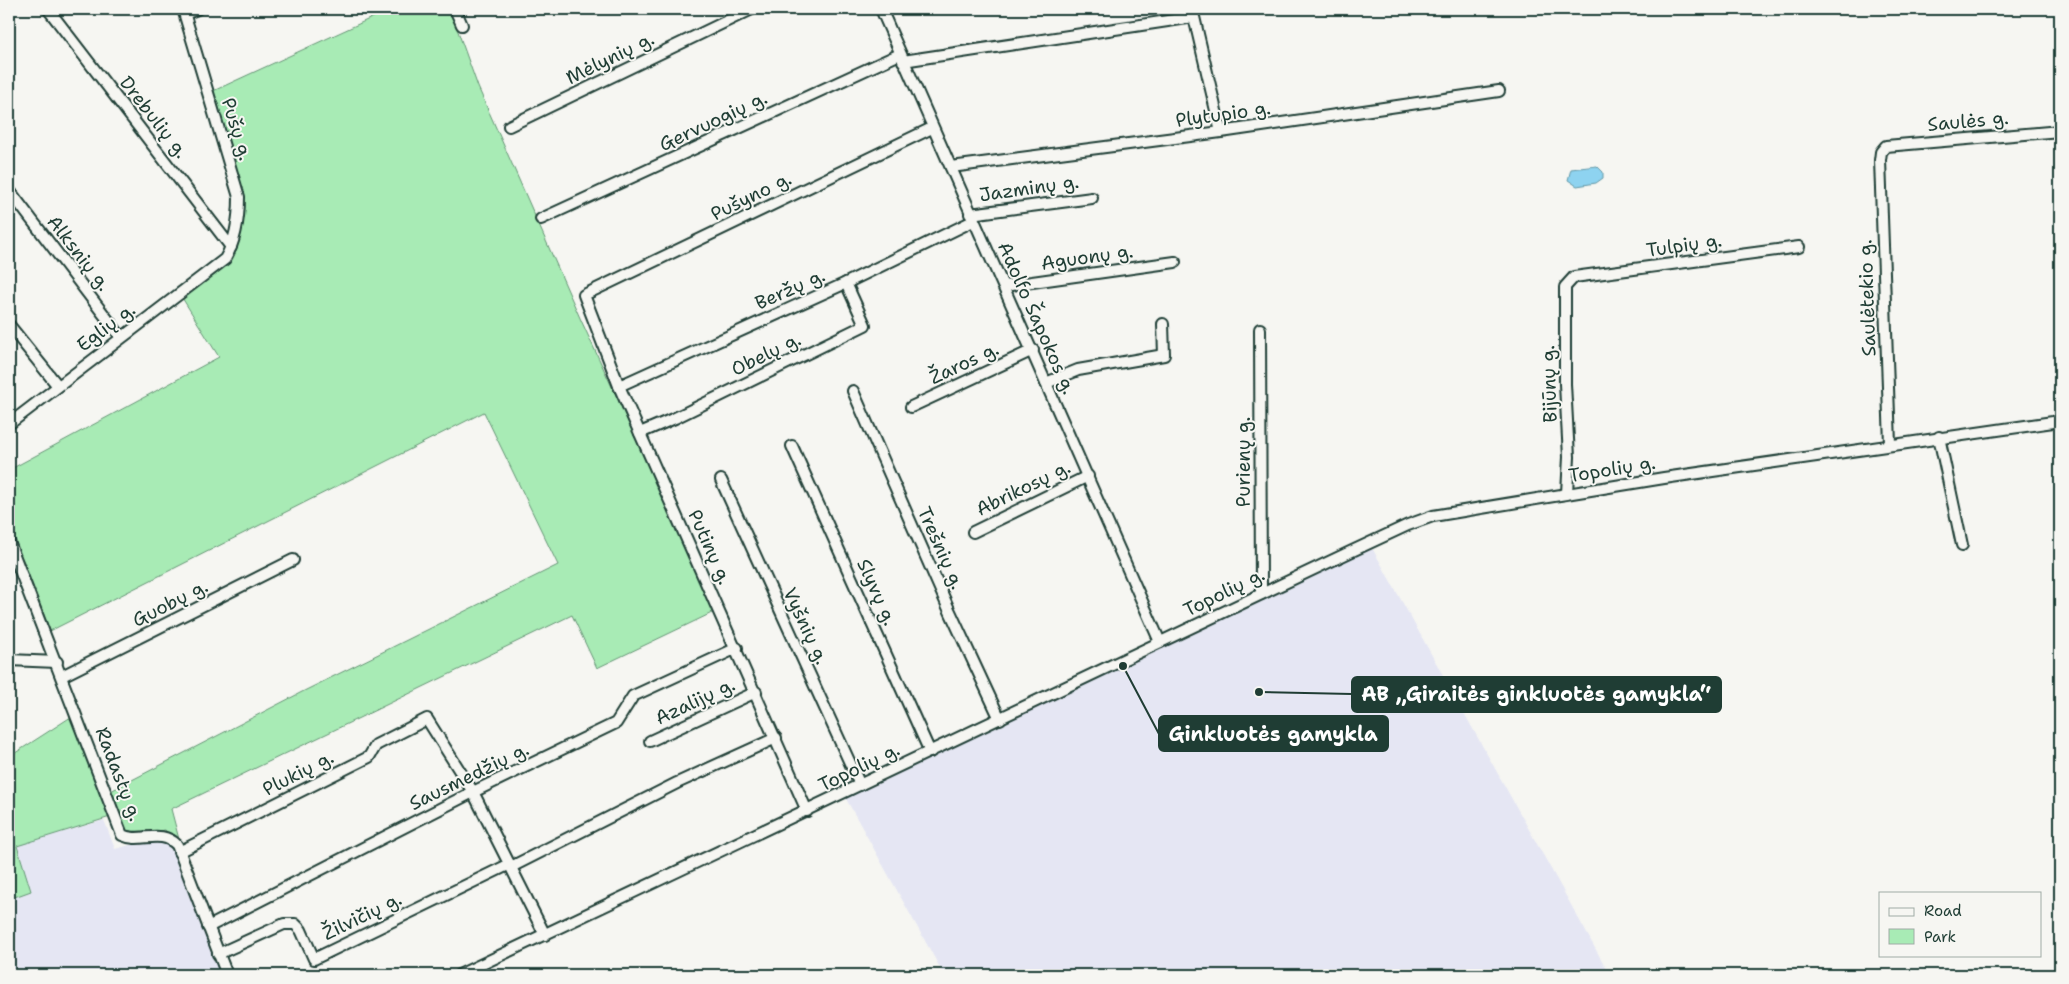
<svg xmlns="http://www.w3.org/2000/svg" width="2069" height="984" font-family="'Shantell Sans',sans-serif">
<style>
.built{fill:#e5e6f3}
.green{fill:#a8ebb5;stroke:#649474}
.water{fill:#8ed3f0;stroke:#6297a5}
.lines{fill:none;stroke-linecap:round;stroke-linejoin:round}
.minor-casing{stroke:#1f3d34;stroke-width:14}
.minor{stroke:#f6f6f2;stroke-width:10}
.labels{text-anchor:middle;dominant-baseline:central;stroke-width:4;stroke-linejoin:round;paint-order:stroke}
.street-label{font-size:19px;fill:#1f3d34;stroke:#f6f6f2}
.leader{fill:none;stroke:#1f3d34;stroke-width:2}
.callout-dot{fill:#1f3d34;stroke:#f6f6f2;stroke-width:2}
.callout{fill:#1f3d34;stroke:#1f3d34;stroke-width:2}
.callout-label{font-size:20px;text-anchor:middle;font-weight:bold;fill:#fff}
</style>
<rect width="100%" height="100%" fill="#f6f6f2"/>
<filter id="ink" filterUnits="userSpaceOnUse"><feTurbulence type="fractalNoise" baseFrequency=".02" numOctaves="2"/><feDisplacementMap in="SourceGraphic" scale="10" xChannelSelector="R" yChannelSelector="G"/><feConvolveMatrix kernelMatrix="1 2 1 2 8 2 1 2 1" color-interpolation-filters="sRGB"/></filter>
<g filter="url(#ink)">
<g class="built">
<path d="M1371,546L1610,975H944L845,797Z"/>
<path d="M104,820L115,849L154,839L173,846L224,975H9V899L31,891L16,846Z"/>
</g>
<path class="green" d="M391,9H450L478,87L580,318L716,611L597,668L572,615L171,809L180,843L165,830L128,837L120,814L17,846L31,891L9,899V757L74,715L103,795L302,692L558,565L484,412L50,631L24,562L9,535V470L219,357L181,296L229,263L239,242L244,217L242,192L211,92Z"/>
<path class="water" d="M1597,166L1603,172V178L1596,183L1577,186L1568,180L1571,169Z"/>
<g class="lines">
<defs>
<g id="minor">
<path d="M48,9L231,247"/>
<path d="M455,9L462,25"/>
<path d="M881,9L1160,642"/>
<path d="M185,14L197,9"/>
<path d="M903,61L1194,17L1221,132"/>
<path d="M509,126L752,9"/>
<path d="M951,167L1221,132L1499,91"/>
<path d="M9,190L121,337"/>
<path d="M970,214L1092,198"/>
<path d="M541,219L900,54"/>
<path d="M1004,286L1175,262"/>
<path d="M9,325L58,386"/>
<path d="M1260,329L1261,594"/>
<path d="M1046,383L1078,370L1164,355L1163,324"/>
<path d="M619,386L846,283L973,221"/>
<path d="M853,391L948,607L1000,719"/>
<path d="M911,407L1033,350"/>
<path d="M9,424L225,259C236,240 239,218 239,197L183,9"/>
<path d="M640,433L675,418L865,325L846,283"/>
<path d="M1939,437L1962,545"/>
<path d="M1890,444L1880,160L1881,152L1886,146L2060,131"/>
<path d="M792,446L930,752"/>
<path d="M721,480L860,785"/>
<path d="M1567,493L1569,457L1565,384V287L1574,277L1799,247"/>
<path d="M973,532L1088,476"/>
<path d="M9,542L122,835C141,844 160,828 177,845L227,975"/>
<path d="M9,660L57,662"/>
<path d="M62,676L293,560"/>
<path d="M650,741L756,692"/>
<path d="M807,811L619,386L584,295L932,128"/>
<path d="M179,852L369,757L376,745L427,719L473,792L545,935"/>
<path d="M511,867L677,783L776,738"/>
<path d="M208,927L473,792L616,723L633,696L737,648"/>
<path d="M218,954L284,924H295L301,930L314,959L510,864"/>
<path d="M459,975L1350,552L1408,525L1433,516L1664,478L2060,421"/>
</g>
</defs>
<use href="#minor" class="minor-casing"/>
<use href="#minor" class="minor"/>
</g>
</g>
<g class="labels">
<g class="street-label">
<text transform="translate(610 58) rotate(-26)">Mėlynių g.</text>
<text transform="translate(1223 114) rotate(-8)">Plytupio g.</text>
<text transform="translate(154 117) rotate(52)">Drebulių g.</text>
<text transform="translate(713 121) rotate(-25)">Gervuogių g.</text>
<text transform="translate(1968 121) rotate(-5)">Saulės g.</text>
<text transform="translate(237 129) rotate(73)">Pušų g.</text>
<text transform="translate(1029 188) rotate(-8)">Jazminų g.</text>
<text transform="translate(751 196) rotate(-26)">Pušyno g.</text>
<text transform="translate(1684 245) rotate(-8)">Tulpių g.</text>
<text transform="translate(79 253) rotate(52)">Alksnių g.</text>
<text transform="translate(1087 257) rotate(-8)">Aguonų g.</text>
<text transform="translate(790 289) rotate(-24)">Beržų g.</text>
<text transform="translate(1867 298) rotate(-92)">Saulėtekio g.</text>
<text transform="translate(1037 318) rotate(66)">Adolfo Šapokos g.</text>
<text transform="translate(106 327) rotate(-37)">Eglių g.</text>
<text transform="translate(766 354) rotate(-26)">Obelų g.</text>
<text transform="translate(964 363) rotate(-25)">Žaros g.</text>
<text transform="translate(1549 384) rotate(-92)">Bijūnų g.</text>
<text transform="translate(1243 462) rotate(-90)">Purienų g.</text>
<text transform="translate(1612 469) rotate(-9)">Topolių g.</text>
<text transform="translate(1023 488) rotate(-26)">Abrikosų g.</text>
<text transform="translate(710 547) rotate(66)">Putinų g.</text>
<text transform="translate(941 548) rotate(66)">Trešnių g.</text>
<text transform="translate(877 592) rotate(66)">Slyvų g.</text>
<text transform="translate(1224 592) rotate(-26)">Topolių g.</text>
<text transform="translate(170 603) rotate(-27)">Guobų g.</text>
<text transform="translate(806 626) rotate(65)">Vyšnių g.</text>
<text transform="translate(695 701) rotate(-25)">Azalijų g.</text>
<text transform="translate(859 767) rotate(-26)">Topolių g.</text>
<text transform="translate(298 773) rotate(-27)">Plukių g.</text>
<text transform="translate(119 774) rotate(69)">Radastų g.</text>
<text transform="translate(469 776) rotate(-26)">Sausmedžių g.</text>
<text transform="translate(362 916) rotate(-26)">Žilvičių g.</text>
</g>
</g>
<path class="leader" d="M1259 692L1352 694M1123 666L1159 734"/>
<g class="callout-dot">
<circle cx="1259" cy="692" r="5"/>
<circle cx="1123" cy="666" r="5"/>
</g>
<g class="callout">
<rect x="1352" y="677" width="369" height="35" rx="5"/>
<rect x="1159" y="716" width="229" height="35" rx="5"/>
</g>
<g class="callout-label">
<text x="1536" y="701">AB „Giraitės ginkluotės gamykla“</text>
<text x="1273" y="741">Ginkluotės gamykla</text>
</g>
<rect width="2069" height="984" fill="none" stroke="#f6f6f2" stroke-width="30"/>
<rect x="15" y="15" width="2039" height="954" fill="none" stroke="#1f3d34" stroke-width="2" filter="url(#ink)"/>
<rect x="1879" y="892" width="162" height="65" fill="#f6f6f2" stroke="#a0aca6"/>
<rect x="1889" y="908" width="25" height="8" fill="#f6f6f2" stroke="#a0aca6"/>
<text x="1924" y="916" font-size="15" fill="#1f3d34">Road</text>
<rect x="1889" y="929" width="25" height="15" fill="#a8ebb5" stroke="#a0aca6"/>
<text x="1924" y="942" font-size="15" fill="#1f3d34">Park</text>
</svg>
